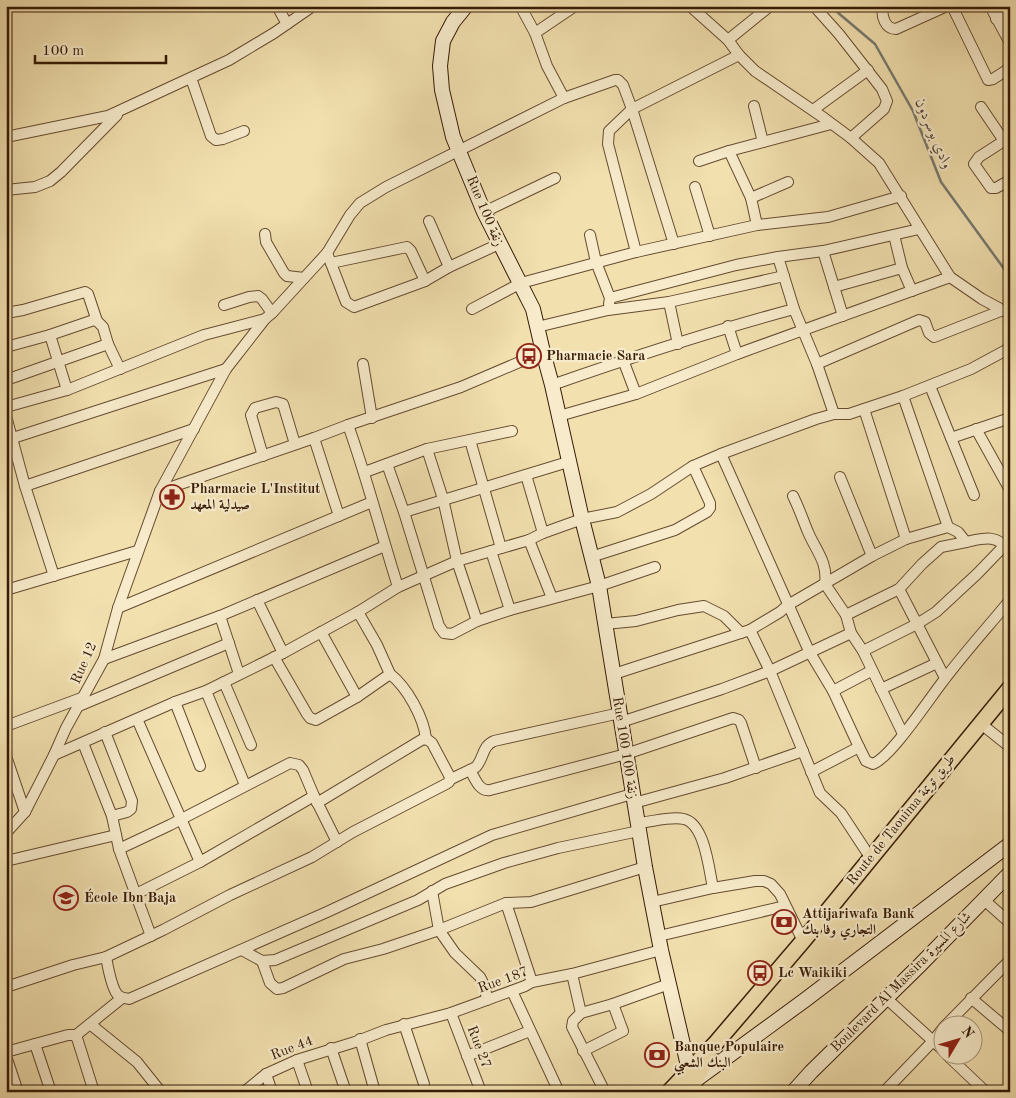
<svg xmlns="http://www.w3.org/2000/svg" width="1016" height="1098" font-family="'Old Standard TT',Amiri,serif">
<style>
.lines{fill:none;stroke-linecap:round;stroke-linejoin:round}
.stream{stroke:#767a70;stroke-width:2.5}
.street-casing{stroke:#654c30;stroke-width:12}
.secondary-casing{stroke:#361a06;stroke-width:16}
.primary-casing{stroke:#361a06;stroke-width:18}
.street{stroke:#f7ebcb;stroke-width:10}
.secondary{stroke:#f7ebcb;stroke-width:14}
.primary{stroke:#f2e0af;stroke-width:15}
.labels{text-anchor:middle;dominant-baseline:central;stroke-width:4.5;stroke-linejoin:round;paint-order:stroke}
.street-label{font-size:14px;fill:#361a06;stroke:#f7ebcb}
.poi-label{font-size:14px;font-weight:bold;fill:#361a06;stroke:#f7ebcb;text-anchor:start}
.water-label{font-size:15px;font-style:italic;fill:#564a3b;stroke:#f7ebcb}
</style>
<rect width="100%" height="100%" fill="#f2e0af"/>
<filter id="stains"><feTurbulence type="fractalNoise" baseFrequency=".004" numOctaves="4"/><feColorMatrix values="0 0 0 0 .2 0 0 0 0 .09 0 0 0 0 .02 0 0 0 .5 -.17"/></filter>
<radialGradient id="worn" r=".72"><stop offset=".6" stop-color="#630" stop-opacity="0"/><stop offset="1" stop-color="#630" stop-opacity=".3"/></radialGradient>
<g class="lines">
<path class="stream" d="M830,6L875,44L913,111L941,182L1010,277"/>
<defs>
<g id="street">
<path d="M277,6L287,24"/>
<path d="M519,6L522,9L535,33L547,66L564,98"/>
<path d="M690,6L728,40L739,55L755,71L824,118L851,138L879,163L950,277L982,299L1010,314"/>
<path d="M814,6L839,34L882,89L887,101L884,109L851,138"/>
<path d="M883,6C881,16 885,29 896,29L947,6"/>
<path d="M952,6L988,80L993,79L1010,68"/>
<path d="M990,6L1010,43"/>
<path d="M996,19L1010,11"/>
<path d="M535,33L575,6"/>
<path d="M728,40L770,6"/>
<path d="M191,78L211,136L216,140L223,139L244,131"/>
<path d="M754,106L763,142"/>
<path d="M981,107L1004,141"/>
<path d="M813,110L868,70"/>
<path d="M6,137L108,116L229,60L274,33L313,6"/>
<path d="M1010,137L979,157L974,164L991,188H996L1010,180"/>
<path d="M729,151L751,198L757,225"/>
<path d="M699,161L729,151L831,124"/>
<path d="M695,187L710,236"/>
<path d="M6,190L35,187L50,181L61,172L117,115"/>
<path d="M751,198L788,182"/>
<path d="M484,212L555,178"/>
<path d="M429,221L449,267"/>
<path d="M265,234L266,242L284,273L287,276L304,278"/>
<path d="M590,235L596,262L610,298L609,304"/>
<path d="M894,235L902,268L912,291"/>
<path d="M823,251L843,316"/>
<path d="M636,252L608,144L609,131L632,109L739,55"/>
<path d="M327,253L346,302L354,307L425,281L449,267L499,244"/>
<path d="M778,257L794,309L817,364L834,414"/>
<path d="M331,263L407,247L411,251L425,281"/>
<path d="M834,287L902,268"/>
<path d="M610,298L736,265L778,257L823,251L919,229"/>
<path d="M669,302L678,344"/>
<path d="M224,305L249,297L258,296L262,299L272,313"/>
<path d="M472,309L521,283L636,252L757,225L828,217L901,196"/>
<path d="M6,313L23,310L85,292L88,294L97,321"/>
<path d="M728,326L737,354"/>
<path d="M537,327L608,310L669,302L784,276"/>
<path d="M50,335L67,390"/>
<path d="M6,347L50,335L94,320L97,321L103,327L108,344L120,369"/>
<path d="M623,360L636,394"/>
<path d="M363,364L372,418"/>
<path d="M817,364L919,320L925,322L929,333L934,337L1003,310"/>
<path d="M6,380L108,344"/>
<path d="M552,385C632,357 712,331 794,309"/>
<path d="M930,386L974,495"/>
<path d="M903,396L948,527"/>
<path d="M6,407L67,390L204,335L265,319"/>
<path d="M864,409L906,539"/>
<path d="M6,416L25,486L54,576"/>
<path d="M559,416L636,394L737,354L950,277"/>
<path d="M348,425C367,478 381,533 398,587"/>
<path d="M976,429L1010,490"/>
<path d="M13,438L226,369"/>
<path d="M314,438L339,516"/>
<path d="M951,438L1010,418"/>
<path d="M470,440L501,548"/>
<path d="M427,449L443,499L457,561L477,621"/>
<path d="M721,454L809,651L833,691L859,747L866,761L873,764C892,756 929,699 944,680C965,652 988,627 1010,600"/>
<path d="M263,456L251,415L255,408L276,402L283,404L295,444"/>
<path d="M387,464L404,512L439,626L444,633L452,634L477,621L510,610L599,586L655,567"/>
<path d="M365,472L427,449L512,431"/>
<path d="M526,475L543,533"/>
<path d="M840,477L872,556"/>
<path d="M25,486L194,429"/>
<path d="M160,491L314,438L348,425L461,387L543,352"/>
<path d="M793,496C799,508 803,520 808,532C816,551 828,562 825,584L846,615L851,633L863,651L903,734"/>
<path d="M404,512L568,462"/>
<path d="M529,540L552,598"/>
<path d="M491,551L510,610"/>
<path d="M591,557L675,530L707,512L710,508V503L693,466"/>
<path d="M899,589L945,678"/>
<path d="M6,590L137,551"/>
<path d="M257,600L283,653"/>
<path d="M118,608L372,502"/>
<path d="M358,612L377,645L390,674"/>
<path d="M846,615L899,589L922,564L941,547L966,542"/>
<path d="M220,616L239,674"/>
<path d="M605,624L636,621L678,610L704,606L724,616L741,633"/>
<path d="M750,630L770,671L820,793L841,813L870,857"/>
<path d="M321,632L357,697"/>
<path d="M863,651L917,624L936,612L977,574L1005,545"/>
<path d="M274,657L307,714L310,718L316,720L357,697L390,674C407,687 424,718 426,739"/>
<path d="M104,659L220,616L385,546"/>
<path d="M614,674L750,630L780,612L788,605L872,556L906,539L948,527L958,532L966,542C985,538 996,534 1010,551"/>
<path d="M224,682L251,745"/>
<path d="M881,689L937,663"/>
<path d="M206,691L245,785"/>
<path d="M833,691L871,671"/>
<path d="M175,702L200,766"/>
<path d="M79,706L229,643"/>
<path d="M137,719L200,862"/>
<path d="M621,722L722,689L770,671L851,633"/>
<path d="M980,723L1010,747"/>
<path d="M6,726L84,697"/>
<path d="M105,732L132,801L131,809L127,812L112,816"/>
<path d="M83,743L112,816L119,849L151,936"/>
<path d="M54,755L175,702L206,691L283,653L358,612L398,587L457,561L529,540L543,533L582,519L617,512L651,494L693,466L721,454L816,419L834,414H849L903,396L971,369L1010,348"/>
<path d="M6,756L25,812"/>
<path d="M470,770C475,778 479,792 490,790L626,754L733,718L739,720L741,723L756,768"/>
<path d="M811,772L859,747"/>
<path d="M451,779L476,767C484,758 482,746 494,741L620,713"/>
<path d="M634,803L725,778L803,751"/>
<path d="M638,823C652,822 670,816 684,819C705,824 709,870 713,888"/>
<path d="M6,833L25,812L54,755L66,728L104,659L118,608L160,491L226,369L265,319L272,313L327,253L350,215L360,203L386,187L564,98L615,80H618L623,85L632,109L674,244"/>
<path d="M119,849L170,825L290,763L299,765L303,770L314,796L337,842"/>
<path d="M6,861L116,835"/>
<path d="M432,891L439,930L455,953L480,977L485,987L487,1000"/>
<path d="M136,894L200,862L314,796"/>
<path d="M983,899L1010,923"/>
<path d="M652,902L713,888L755,881H764L771,884L780,894L803,941"/>
<path d="M506,903L532,982"/>
<path d="M659,936L785,906"/>
<path d="M242,950L262,961L275,960L418,900L445,884L504,863L558,848L639,831"/>
<path d="M106,957C108,967 111,986 117,994C120,998 125,998 129,999L327,912L492,835L632,794"/>
<path d="M262,961L270,983L277,989L283,988L344,959L383,949L439,930L506,903L531,902L645,867"/>
<path d="M572,974L581,1013"/>
<path d="M6,987L73,965L106,957L163,930L230,895L312,857L353,832L446,784L449,782L450,777L432,743L428,740L423,739L317,803"/>
<path d="M512,991L559,1092"/>
<path d="M886,998L944,1051"/>
<path d="M971,998L1010,1031"/>
<path d="M451,1013L481,1092"/>
<path d="M90,1024L137,1062L161,1092"/>
<path d="M404,1024L424,1084"/>
<path d="M945,1026L1010,960"/>
<path d="M75,1036L122,998"/>
<path d="M360,1039L375,1092"/>
<path d="M331,1048L346,1092"/>
<path d="M583,1051L623,1031L613,1004"/>
<path d="M6,1052L35,1044"/>
<path d="M6,1056L18,1092"/>
<path d="M467,1056L530,1031"/>
<path d="M948,1056L986,1092"/>
<path d="M297,1060L308,1092"/>
<path d="M266,1074L272,1092"/>
<path d="M51,1092L35,1044L68,1035H74L77,1038L94,1092"/>
<path d="M244,1092L266,1074L297,1060L355,1042L386,1030L451,1013L525,986L532,982L572,974L661,950"/>
<path d="M605,1092L572,1027L573,1021L581,1013L613,1004L669,984"/>
<path d="M884,1092L933,1041L944,1027"/>
</g>
<g id="secondary">
<path d="M466,6L453,22L443,41L440,66L442,90L453,137L484,212L533,309L543,352L552,385L582,519L599,586L645,867L661,950L689,1070L697,1079L805,1000L1010,844"/>
<path d="M793,1092L811,1072L920,965L1010,873"/>
</g>
<g id="primary">
<path d="M669,1092L715,1044L803,941L1010,688"/>
<path d="M689,1092L707,1059"/>
</g>
</defs>
<use href="#street" class="street-casing"/>
<use href="#secondary" class="secondary-casing"/>
<use href="#primary" class="primary-casing"/>
<use href="#street" class="street"/>
<use href="#secondary" class="secondary"/>
<use href="#primary" class="primary"/>
</g>
<defs>
<symbol id="bus-ring" viewBox="-11 -11 22 22"><circle r="9.5" fill="#f7ebcb" stroke="#8f2418" stroke-width="1.5"/><path d="M-5-6H5V4H4V6H2V4H-2V6H-4V4H-5ZM-3.5-4V0h7V-4ZM-3.5 1.2v1.5H-2V1.2ZM2 1.2v1.5H3.5V1.2Z" fill="#8f2418"/></symbol>
<symbol id="pharmacy-ring" viewBox="-11 -11 22 22"><circle r="9.5" fill="#f7ebcb" stroke="#8f2418" stroke-width="1.5"/><path d="M-2-6h4v4h4v4h-4v4h-4v-4h-4v-4h4Z" fill="#8f2418"/></symbol>
<symbol id="school-ring" viewBox="-11 -11 22 22"><circle r="9.5" fill="#f7ebcb" stroke="#8f2418" stroke-width="1.5"/><path d="M0-5L7-2L0 1L-7-2ZM-4 1L0 2.5L4 1V4Q0 6-4 4Z" fill="#8f2418"/></symbol>
<symbol id="bank-ring" viewBox="-11 -11 22 22"><circle r="9.5" fill="#f7ebcb" stroke="#8f2418" stroke-width="1.5"/><path d="M-6-4H6V4H-6ZM0-2.3a2.3 2.3 0 1 0 0 4.6a2.3 2.3 0 1 0 0-4.6Z" fill="#8f2418"/></symbol>
</defs>
<g fill-rule="evenodd">
<use href="#bus-ring" x="515" y="342" width="28" height="28"/>
<use href="#pharmacy-ring" x="158" y="483" width="28" height="28"/>
<use href="#school-ring" x="52" y="884" width="28" height="28"/>
<use href="#bank-ring" x="770" y="908" width="28" height="28"/>
<use href="#bus-ring" x="746" y="959" width="28" height="28"/>
<use href="#bank-ring" x="643" y="1041" width="28" height="28"/>
</g>
<g class="labels">
<g class="street-label">
<text transform="translate(485 211) rotate(67)">Rue 100 زنقة</text>
<text transform="translate(84 663) rotate(-66)">Rue 12</text>
<text transform="translate(625 748) rotate(81)">Rue 100 زنقة 100</text>
<text transform="translate(901 820) rotate(-51)">Route de Taouima طريق تويمة</text>
<text transform="translate(503 980) rotate(-20)">Rue 187</text>
<text transform="translate(901 982) rotate(-45)">Boulevard Al Massira شارع المسيرة</text>
<text transform="translate(479 1047) rotate(69)">Rue 27</text>
<text transform="translate(292 1048) rotate(-21)">Rue 44</text>
</g>
<g class="poi-label">
<text x="546" y="356">Pharmacie Sara</text>
<text x="190" y="489">Pharmacie L'Institut<tspan x="190" dy="16">صيدلية المعهد</tspan></text>
<text x="84" y="898">École Ibn Baja</text>
<text x="802" y="914">Attijariwafa Bank<tspan x="802" dy="16">التجاري وفا بنك</tspan></text>
<text x="778" y="973">Lc Waikiki</text>
<text x="674" y="1047">Banque Populaire<tspan x="674" dy="16">البنك الشعبي</tspan></text>
</g>
<g class="water-label">
<text transform="translate(933 134) rotate(67)">وادي بوسردون</text>
</g>
</g>
<rect width="1016" height="1098" fill="none" stroke="#f2e0af" stroke-width="25"/>
<rect x="8" y="8" width="1001" height="1083" fill="none" stroke="#361a06" stroke-width="2.5"/>
<rect x="12" y="12" width="991" height="1073" fill="none" stroke="#361a06"/>
<g transform="translate(958 1040) rotate(52)"><circle r="24" fill="#f7ebcb" stroke="#aa977c"/>
<path d="M0-4L9 19L0 12L-9 19Z" fill="#8f2418"/>
<text y="-8" font-size="14" font-weight="bold" text-anchor="middle" fill="#361a06">N</text>
</g>
<path d="M35 55v8h131v-8" fill="none" stroke="#361a06" stroke-width="2.5"/>
<text x="42" y="55" font-size="15" fill="#361a06" stroke="#f7ebcb" stroke-width="4" paint-order="stroke">100 m</text>
<rect width="100%" height="100%" filter="url(#stains)"/>
<rect width="100%" height="100%" fill="url(#worn)"/>
</svg>
